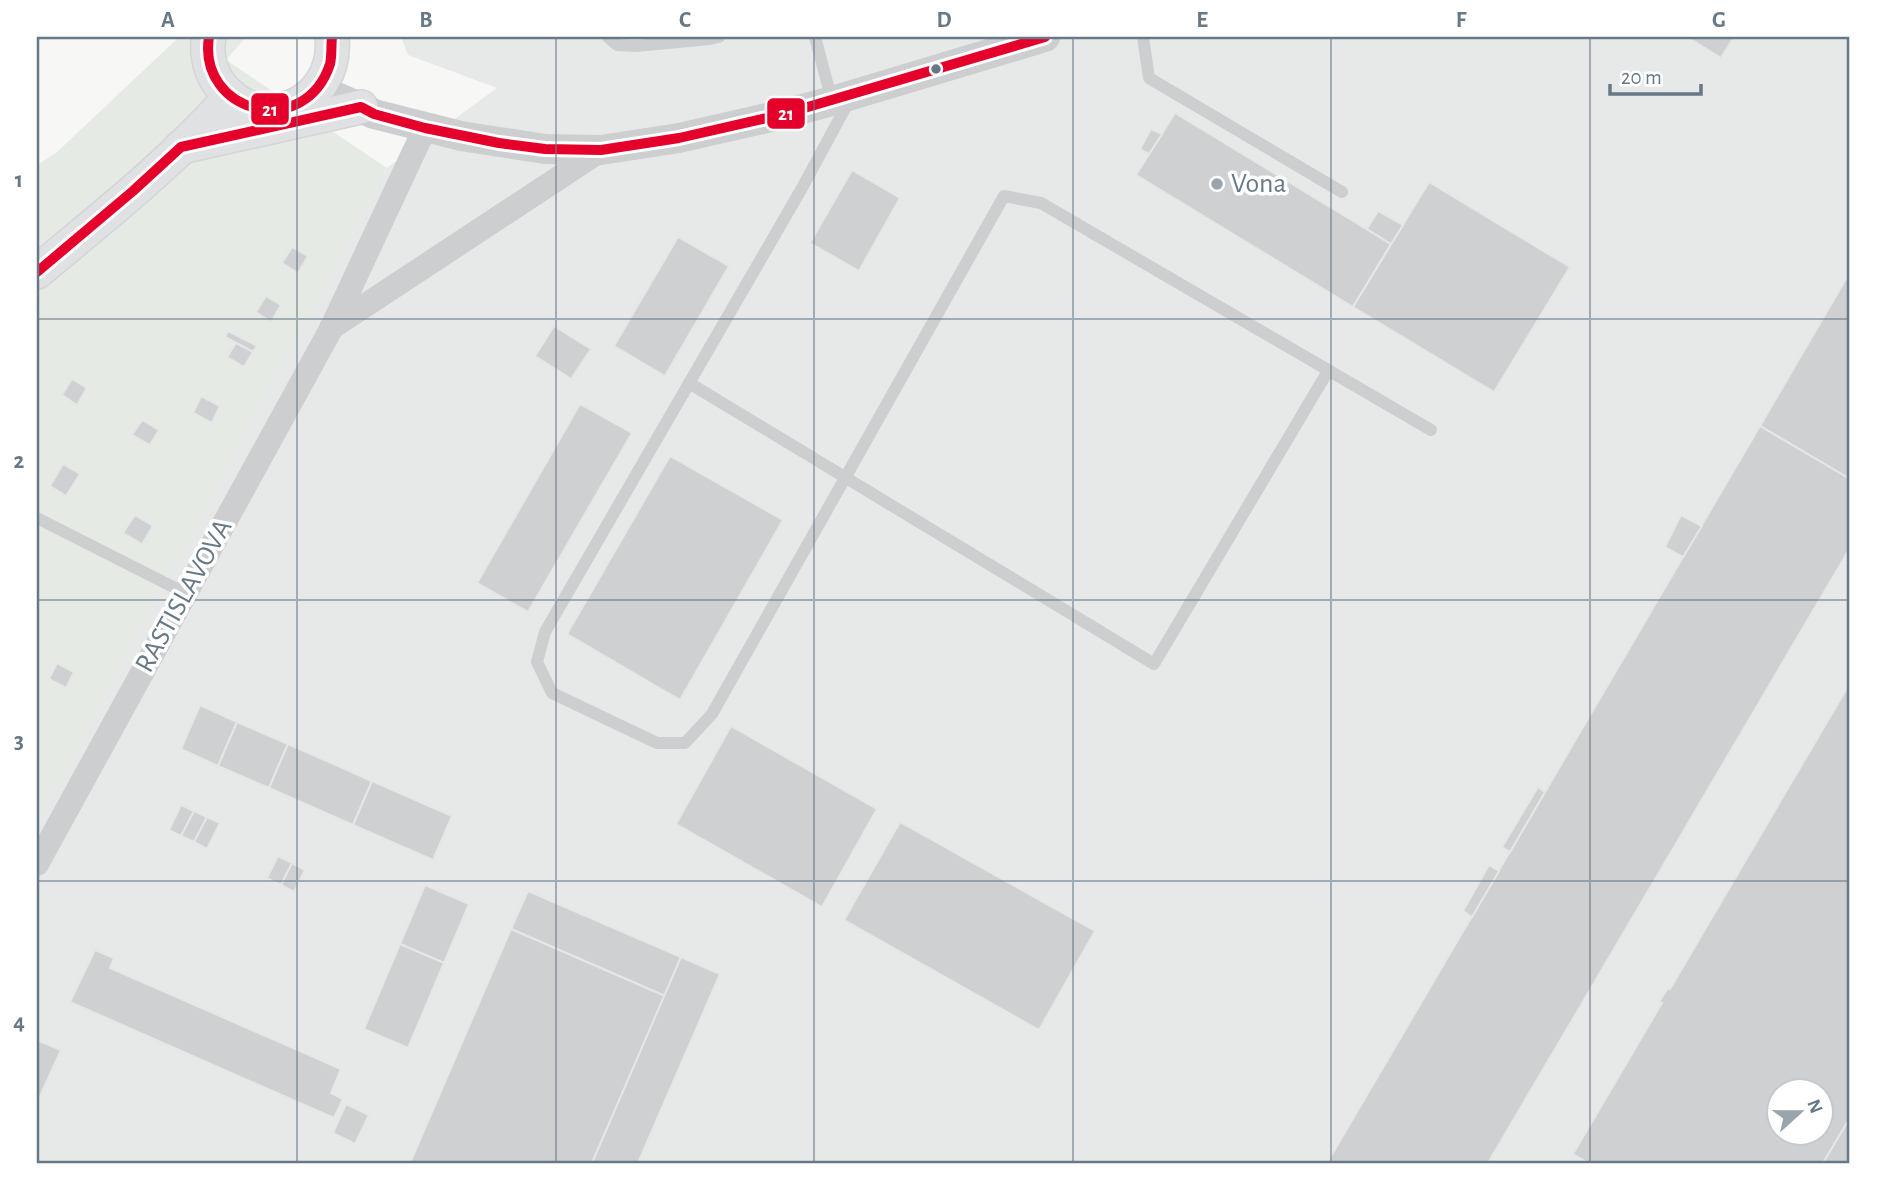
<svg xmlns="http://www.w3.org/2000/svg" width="1887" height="1200" font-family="'Alegreya Sans',sans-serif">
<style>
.built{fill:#e7e8e8;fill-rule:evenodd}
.green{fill:#e6eae4}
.building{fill:#cfd0d1;stroke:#e6e6e6;stroke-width:2;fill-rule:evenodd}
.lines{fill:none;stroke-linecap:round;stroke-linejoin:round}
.secondary-casing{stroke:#d4d5d6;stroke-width:36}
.service{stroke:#cccecf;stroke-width:12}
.minor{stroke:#cccecf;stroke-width:24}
.tertiary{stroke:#cccecf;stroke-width:30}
.secondary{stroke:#e0e1e2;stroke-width:33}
.bus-1-casing{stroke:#fff;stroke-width:16}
.bus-1{stroke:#e4002b;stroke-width:10}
.grid{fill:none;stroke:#677886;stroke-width:2;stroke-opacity:0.55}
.bus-dot{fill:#677886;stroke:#fff;stroke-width:2.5}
.poi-dot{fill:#99a4ad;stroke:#fff;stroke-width:2.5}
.labels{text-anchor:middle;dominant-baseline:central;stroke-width:7;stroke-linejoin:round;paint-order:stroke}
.poi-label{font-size:28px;fill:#677886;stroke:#fff;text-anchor:start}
.street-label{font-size:28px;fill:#677886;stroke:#fff}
.line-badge{stroke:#fff;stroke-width:2.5}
.badge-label{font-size:19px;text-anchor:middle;font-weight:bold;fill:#fff}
.neatline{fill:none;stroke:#677886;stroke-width:2.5}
.grid-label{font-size:23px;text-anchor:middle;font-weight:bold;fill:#677886}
</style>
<rect width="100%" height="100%" fill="#f7f7f6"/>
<path class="built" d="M401,37H1850V1163H37V819L387,168L497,88L408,55ZM1778,1092H1820V1134H1778Z"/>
<path class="green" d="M179,37H246L226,60L387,168L37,819V165L57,152Z"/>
<g class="building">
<path d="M1690,37H1734L1721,58L1689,38Z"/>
<path d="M1175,113L1391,244L1353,307L1136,175Z"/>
<path d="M1151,129L1162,134L1149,154L1140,149Z"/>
<path d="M852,170L900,198L859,271L810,243Z"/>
<path d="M1429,182L1570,267L1494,392L1353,307Z"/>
<path d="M1378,211L1403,225L1391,244L1367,229Z"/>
<path d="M678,237L729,266L665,376L614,346Z"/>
<path d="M292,247L308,256L298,273L282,263Z"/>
<path d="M1850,272V479L1760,426Z"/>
<path d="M266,296L281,305L271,322L256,312Z"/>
<path d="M554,326L591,349L571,379L535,356Z"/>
<path d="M228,331L257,346L253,352L225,337Z"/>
<path d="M236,343L253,352L244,367L227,357Z"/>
<path d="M72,379L87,388L77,405L62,395Z"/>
<path d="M201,396L220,406L212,423L193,413Z"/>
<path d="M580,404L632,433L528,612L477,583Z"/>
<path d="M142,420L159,430L150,445L132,435Z"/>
<path d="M1760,426L1850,479V548L1488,1163H1327Z"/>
<path d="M670,456L783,520L680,700L567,634Z"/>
<path d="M63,464L80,474L66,496L50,486Z"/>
<path d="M135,515L153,526L142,544L123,533Z"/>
<path d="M1681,515L1702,526L1683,557L1665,547Z"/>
<path d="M57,663L74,672L66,688L49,679Z"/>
<path d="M1850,683V1118L1823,1163H1588L1573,1154L1662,1003L1659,1002L1668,988L1670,989ZM1778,1092H1820V1134H1778Z"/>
<path d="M200,705L237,722L218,766L181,749Z"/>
<path d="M237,722L288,744L269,788L218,766Z"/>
<path d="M731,726L877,809L822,907L676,824Z"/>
<path d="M288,744L372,781L353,825L269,788Z"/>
<path d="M372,781L452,816L433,860L353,825Z"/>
<path d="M1538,787L1545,792L1510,852L1502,847Z"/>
<path d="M181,805L194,811L181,836L169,830Z"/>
<path d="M194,811L207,817L194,842L181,836Z"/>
<path d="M207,817L220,823L207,849L194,842Z"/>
<path d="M900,822L1095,931L1039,1030L844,920Z"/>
<path d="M278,856L292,863L281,885L267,878Z"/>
<path d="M292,863L305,870L294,892L281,885Z"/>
<path d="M1489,865L1499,871L1472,917L1463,911Z"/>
<path d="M425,885L469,904L444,963L400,944Z"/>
<path d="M528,891L681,957L665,996L511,929Z"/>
<path d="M511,929L665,996L592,1163H410Z"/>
<path d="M400,944L444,963L408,1048L364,1029Z"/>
<path d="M95,950L114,958L110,968L341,1069L331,1093L343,1099L334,1118L70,1002Z"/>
<path d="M681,957L720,974L638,1163H592Z"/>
<path d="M37,1040L61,1050L37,1103Z"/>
<path d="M346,1104L369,1115L355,1144L333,1133Z"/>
<path d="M1850,1118V1163H1823Z"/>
</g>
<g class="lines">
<defs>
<g id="secondary">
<path d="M209,37C206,51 209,67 216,79C254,140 339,107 332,37"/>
<path d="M181,147L361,107"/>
<path d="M37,272C104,216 173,162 231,96"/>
</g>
</defs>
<use href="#secondary" class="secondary-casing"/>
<g class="service">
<path d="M608,37L617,45L636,46L710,39L719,37"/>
<path d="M815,37L832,101"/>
<path d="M1143,37L1149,78L1342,192"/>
<path d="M849,101L802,188L545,632L537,662L552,693L657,743H685L712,714L1004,196L1041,203L1431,430"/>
<path d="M689,383L1154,664L1328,371"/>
<path d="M37,518L185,593"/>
</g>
<g class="minor">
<path d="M331,328L601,150"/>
<path d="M37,864L331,329L425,128"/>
</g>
<path class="tertiary" d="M339,98L374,114L461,136L545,149L601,150L679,138L784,114L832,101L1045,37"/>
<use href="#secondary" class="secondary"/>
<defs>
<g id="bus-1">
<path d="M209,37C197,113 305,141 330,64C332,56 331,46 332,37"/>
<path d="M37,272L133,191L181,147L361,107L374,114L425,128L499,143L545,149L601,150L679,138L784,114L1045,37"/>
</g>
</defs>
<use href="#bus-1" class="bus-1-casing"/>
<use href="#bus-1" class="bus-1"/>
</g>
<path class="grid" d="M297,37V1163M556,37V1163M814,37V1163M1073,37V1163M1331,37V1163M1590,37V1163M37,319H1850M37,600H1850M37,881H1850"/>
<circle class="bus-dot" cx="936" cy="69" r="6"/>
<circle class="poi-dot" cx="1217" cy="184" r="7"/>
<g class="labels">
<g class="poi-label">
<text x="1231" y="184">Vona</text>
</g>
<g class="street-label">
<text transform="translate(184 596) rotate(-61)">RASTISLAVOVA</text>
</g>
</g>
<g class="line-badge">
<rect x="250" y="92" width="40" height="34" rx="7" fill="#e4002b"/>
<rect x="766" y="97" width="40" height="33" rx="7" fill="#e4002b"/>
</g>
<g class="badge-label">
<text x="270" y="116">21</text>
<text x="786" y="120">21</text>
</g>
<rect width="1887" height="1200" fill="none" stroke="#ffffff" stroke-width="77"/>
<g transform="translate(1800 1112) rotate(69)"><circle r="33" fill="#ffffff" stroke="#c2c9cf" stroke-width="2"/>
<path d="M0-5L12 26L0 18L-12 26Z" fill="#99a4ad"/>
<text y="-10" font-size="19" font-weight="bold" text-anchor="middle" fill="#677886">N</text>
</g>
<path d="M1610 84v10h91v-10" fill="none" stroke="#677886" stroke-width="3.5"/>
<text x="1621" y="84" font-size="21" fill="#677886" stroke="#ffffff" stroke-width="5" paint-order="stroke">20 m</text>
<rect x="38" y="38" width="1810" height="1124" class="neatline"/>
<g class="grid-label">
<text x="168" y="27">A</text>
<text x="426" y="27">B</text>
<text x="685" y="27">C</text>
<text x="944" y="27">D</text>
<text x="1202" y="27">E</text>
<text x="1461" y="27">F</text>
<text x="1719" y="27">G</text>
<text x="19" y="187">1</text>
<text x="19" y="468">2</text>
<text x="19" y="748">3</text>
<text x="19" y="1029">4</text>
</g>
</svg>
